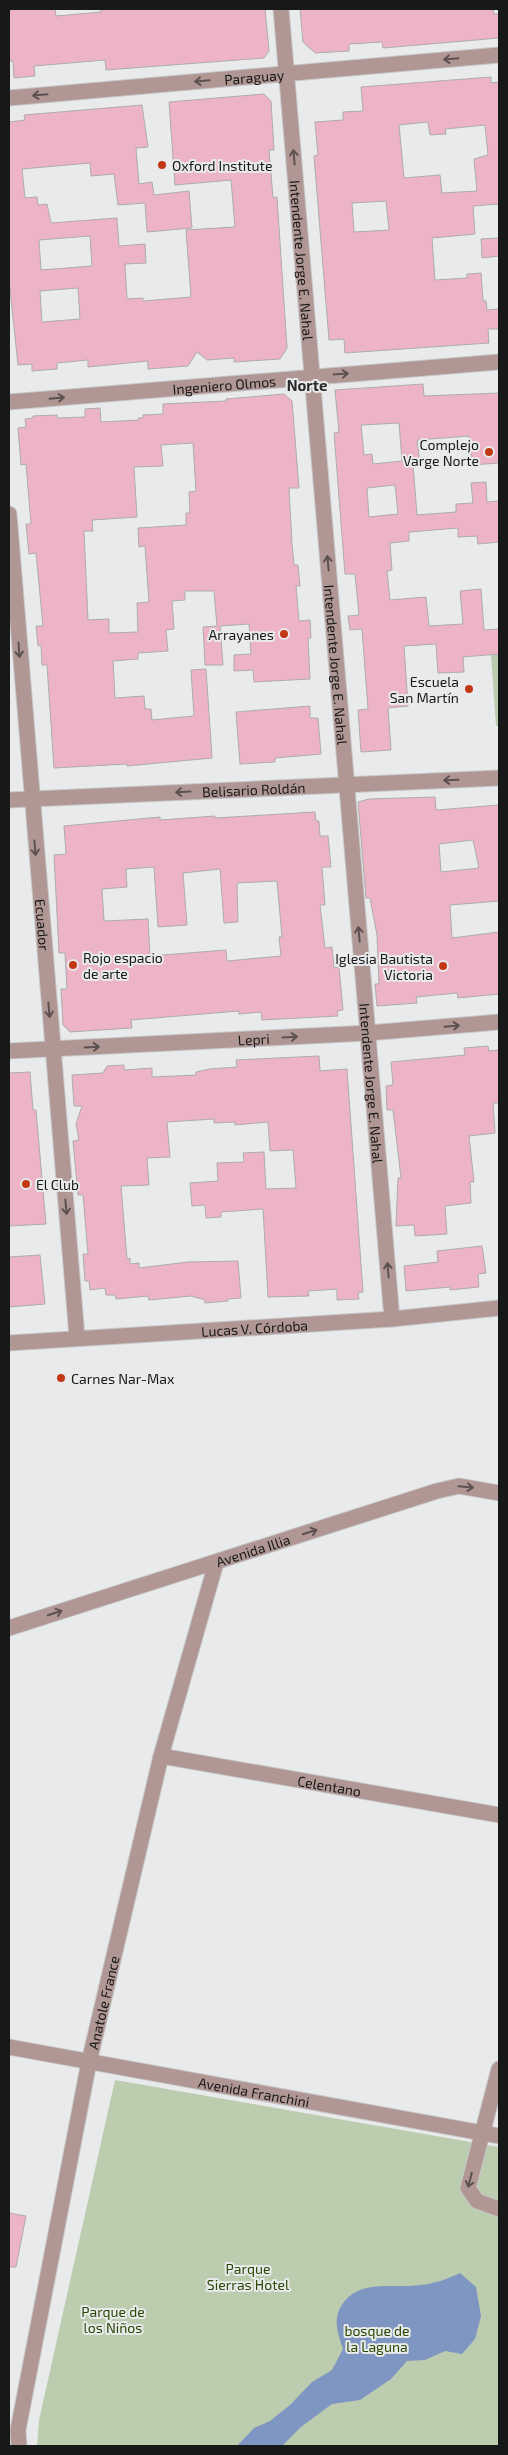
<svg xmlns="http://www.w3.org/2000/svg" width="508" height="2455" font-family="'Exo 2',sans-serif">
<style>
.green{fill:#bbccaf}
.water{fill:#8096c2}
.building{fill:#edb4c5;stroke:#aeacad;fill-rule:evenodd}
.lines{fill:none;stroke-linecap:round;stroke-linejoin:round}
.minor-casing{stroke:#c7c8ca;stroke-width:17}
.minor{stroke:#b09794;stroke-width:15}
.oneway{stroke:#5c5150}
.poi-dot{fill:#c23815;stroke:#e9eaec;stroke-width:2}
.labels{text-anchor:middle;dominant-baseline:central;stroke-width:4;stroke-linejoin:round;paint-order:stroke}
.street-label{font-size:14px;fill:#171818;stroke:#e9eaec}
.poi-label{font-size:14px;fill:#171818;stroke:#e9eaec;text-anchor:start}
.park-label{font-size:14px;fill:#294802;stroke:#e9eaec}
.neighbourhood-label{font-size:15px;font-weight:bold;fill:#292a2b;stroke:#e9eaec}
</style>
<rect width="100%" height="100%" fill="#e9eaec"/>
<g class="green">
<path d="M499,654V726H496L491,655Z"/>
<path d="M115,2080L499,2147V2446H37L39,2420Z"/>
</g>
<path class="water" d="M460,2273L476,2287L481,2316L475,2339L462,2354L445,2351L425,2360L407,2361L391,2379L360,2400L332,2404L301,2427L282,2446H237L254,2428L270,2421L290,2405L312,2382L332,2370L343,2349C337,2331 332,2317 344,2302C362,2279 394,2289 420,2285C434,2284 447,2279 460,2273Z"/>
<g class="building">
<path d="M9,9H55L56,16L101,12V9H265L269,51L264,58L106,70L105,60L34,66L35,76L14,78L13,61H9Z"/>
<path d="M300,9H493L494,14H499V38L383,48L382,42L349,44V51L315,53L303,42Z"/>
<path d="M491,77V83L499,82V204L473,206L475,234L432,238L435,280L467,278V274L481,273L483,301H486L487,310L499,309V329H488L489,343L345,353L344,339L329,340L314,156L318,155L315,122L343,120V112L363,111L361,87ZM428,122L430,135L446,134L445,129L485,125L488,155L474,159L477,191L442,193L440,175L404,178L399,125ZM386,201L389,230L354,232L352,203Z"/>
<path d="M264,94L271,101L274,150H269L273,198L277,197L287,348L280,359L234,362V358L207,360L197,352L188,366L148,369V361L88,367V360L57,363V369L32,371V364L18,365L9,280V122L25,120L24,115L142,105L148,147L136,148L139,184L152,182L154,195L189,191L192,228L147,232L145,203L118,205L114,174L91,176L90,163L22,169L25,198L37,197L38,205L47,204L51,223L117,218L119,246L145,244L146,263L125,264L127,299L143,298V301L191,297L186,230L235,227L231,180L175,185L169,102ZM90,236L92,266L41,270L39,240ZM78,288L80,319L42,322L40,291Z"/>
<path d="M499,238V256L482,258L481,239Z"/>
<path d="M423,384L424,396L499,393V463L472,465L469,436L417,440L420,463L413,464L417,515L456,512V504L473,503L471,483L486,482L487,502L499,501V542L478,544L477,536L458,537V528L409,532V541L390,543L392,570L387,571L390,600L426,597L429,626L463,624L460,591L481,589L484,630L499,629V654L463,657L464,672L438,673L436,644L404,646L408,706L388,708L391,750L361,752L358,710L368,709L362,629L350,630L348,616L359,615L355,574H345L334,433L339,432L335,390ZM399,423L402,461L373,464L372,454L364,455L361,425ZM395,485L398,514L369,517L367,488Z"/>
<path d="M284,394L292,401L299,488H289L292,544L294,565H298L300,586H296L299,621L310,620L311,638H308L310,679L254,682L253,670L234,671V655L251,654L249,624L220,626L223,665H205L203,627L217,626L214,591H185V600L172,601L174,629L166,630L168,651L138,653V659L113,661L115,698L144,696L145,709H151L152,720L194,716L191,670L206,669L212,758L127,766V764L54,768L47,665H42L41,645L38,646L36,626H43L36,553L29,554L26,524H31L26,464L21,465L18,428L26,427L25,419L33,418V416L57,415V418L85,417V409L100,408L101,422L139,420L138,418H143V415L163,414V404L226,401V399ZM193,443L196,491L189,492L190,513H186V525L138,528L139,547L145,546L149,602L137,603L138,632L109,633V619L88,620L84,531H93L92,520L137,517L134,467L163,466L161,445Z"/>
<path d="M310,706V718H318L321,754L275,758V762L240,764L236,712Z"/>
<path d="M435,797L436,810L499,805V901L450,905L452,938L499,932V994L458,998L457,993L416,997L417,1003L377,1006L375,984H379L377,935L370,898H366L358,802L369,799ZM473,840L479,868L441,872L439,844Z"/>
<path d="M315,812L316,821H319L320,836H328L331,867H322L325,905H320L325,948L332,947L334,968L339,967L343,1010L337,1011L338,1016L262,1020L261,1012L239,1014V1011L131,1020L132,1028L70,1032L63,1025L61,989H67L65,953H59L54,855L66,854L64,826L160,817V820L215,816V818ZM154,867L158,927L187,925L183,873L220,869L224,923L238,922L237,883L277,881L282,937H279L281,956L227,961L226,950L150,956L148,919L104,921L102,889L127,887L126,869Z"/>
<path d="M488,1046L489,1051L499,1050V1103H493L495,1133L469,1136L474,1182H470L471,1203L445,1206L447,1234L415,1236L414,1225L396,1226L398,1178H401L393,1110H387L386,1086L393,1085L391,1062L465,1055L464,1048Z"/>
<path d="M319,1056L320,1071L347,1069L363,1292L358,1293L359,1299L337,1300V1289L308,1291L309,1296L268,1297L263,1209L221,1212V1217L206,1218L205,1205L192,1206L190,1183L218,1181L217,1163L244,1162L243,1153L264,1152L266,1189L296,1188L293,1150L270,1151L268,1122L235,1125V1122L214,1123V1119L167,1122L170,1157L147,1158L149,1185L121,1186L127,1259L130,1258V1264L139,1263V1268L188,1262L238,1261L241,1298L228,1299V1301L205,1303V1300L191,1296L149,1300L148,1296L116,1299L115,1295H106L105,1288L90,1290L89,1281H85L83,1254H88L83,1195H78L73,1141L79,1140L76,1124L82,1106H74L72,1075L103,1073L107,1066L124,1065V1070L152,1068V1077L196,1075V1072L210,1069L237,1067L236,1060Z"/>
<path d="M30,1072L33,1110H36L46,1224L9,1226V1073Z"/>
<path d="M482,1246L486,1273L478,1274L479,1287L450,1290V1287L406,1291L404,1266L438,1262L437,1251Z"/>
<path d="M40,1255L45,1304L9,1307V1257Z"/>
<path d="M9,2213L26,2216L16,2267H9Z"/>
</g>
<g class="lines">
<defs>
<g id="minor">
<path id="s1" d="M281,9L392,1319"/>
<path id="s2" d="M9,98L499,55"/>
<path id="s3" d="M9,402L499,362"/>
<path id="s4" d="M9,514L77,1337"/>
<path id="s5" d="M9,800L499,778"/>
<path id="s6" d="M9,1051L368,1033L499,1022"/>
<path id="s7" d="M9,1343L392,1319L499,1308"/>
<path id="s8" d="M9,1628L437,1491L459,1486L499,1493"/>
<path id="s9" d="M161,1756L499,1815"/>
<path id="s10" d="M9,2047L499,2136"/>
<path d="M499,2069L468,2188L477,2201L499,2209"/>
<path id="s11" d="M19,2446L18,2430L89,2062L161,1756L216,1563"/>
</g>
</defs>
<use href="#minor" class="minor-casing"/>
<use href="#minor" class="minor"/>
</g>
<defs><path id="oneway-shaft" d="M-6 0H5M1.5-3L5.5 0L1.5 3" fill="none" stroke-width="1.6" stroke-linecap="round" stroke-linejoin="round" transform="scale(1.25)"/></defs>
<g class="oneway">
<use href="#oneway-shaft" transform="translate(451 59) rotate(175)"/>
<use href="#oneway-shaft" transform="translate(202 81) rotate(175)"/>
<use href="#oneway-shaft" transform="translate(40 95) rotate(175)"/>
<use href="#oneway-shaft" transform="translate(294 157) rotate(-95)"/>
<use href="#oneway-shaft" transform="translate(341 374) rotate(-4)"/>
<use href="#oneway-shaft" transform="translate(57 398) rotate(-5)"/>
<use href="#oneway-shaft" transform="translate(328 563) rotate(-95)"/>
<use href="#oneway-shaft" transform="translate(19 650) rotate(86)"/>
<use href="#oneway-shaft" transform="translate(451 780) rotate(178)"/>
<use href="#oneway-shaft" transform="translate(183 792) rotate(177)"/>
<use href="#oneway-shaft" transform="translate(35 848) rotate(85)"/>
<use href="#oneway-shaft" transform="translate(359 934) rotate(-95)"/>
<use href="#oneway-shaft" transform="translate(49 1010) rotate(85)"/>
<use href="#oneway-shaft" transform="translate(452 1026) rotate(-5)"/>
<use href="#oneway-shaft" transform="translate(290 1037) rotate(-3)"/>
<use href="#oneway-shaft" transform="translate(92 1047) rotate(-3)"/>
<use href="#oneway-shaft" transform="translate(66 1207) rotate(85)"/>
<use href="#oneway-shaft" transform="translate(388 1270) rotate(-95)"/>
<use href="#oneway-shaft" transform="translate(466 1487) rotate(5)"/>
<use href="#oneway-shaft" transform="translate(310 1532) rotate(-18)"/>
<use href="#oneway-shaft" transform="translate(55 1613) rotate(-18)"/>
<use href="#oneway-shaft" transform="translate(470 2180) rotate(104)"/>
</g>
<g class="poi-dot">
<circle cx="162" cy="165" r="5"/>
<circle cx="489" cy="452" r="5"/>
<circle cx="284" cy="634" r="5"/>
<circle cx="469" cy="689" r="5"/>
<circle cx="73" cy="965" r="5"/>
<circle cx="443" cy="966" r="5"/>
<circle cx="26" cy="1184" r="5"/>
<circle cx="61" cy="1378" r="5"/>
</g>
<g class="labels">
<g class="street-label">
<text stroke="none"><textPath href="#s2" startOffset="246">Paraguay</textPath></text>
<text stroke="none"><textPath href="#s1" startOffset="252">Intendente Jorge E. Nahal</textPath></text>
<text stroke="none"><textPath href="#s3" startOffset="216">Ingeniero Olmos</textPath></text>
<text stroke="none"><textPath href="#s1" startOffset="658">Intendente Jorge E. Nahal</textPath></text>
<text stroke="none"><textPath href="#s5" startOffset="245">Belisario Roldán</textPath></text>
<text stroke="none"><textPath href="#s4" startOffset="412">Ecuador</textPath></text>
<text stroke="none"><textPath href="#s6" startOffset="245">Lepri</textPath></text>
<text stroke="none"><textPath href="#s1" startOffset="1078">Intendente Jorge E. Nahal</textPath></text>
<text stroke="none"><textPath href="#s7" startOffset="246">Lucas V. Córdoba</textPath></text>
<text stroke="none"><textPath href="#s8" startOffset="256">Avenida Illia</textPath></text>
<text stroke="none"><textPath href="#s9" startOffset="171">Celentano</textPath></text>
<text stroke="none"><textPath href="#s11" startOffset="452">Anatole France</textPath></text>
<text stroke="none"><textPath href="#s10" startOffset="249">Avenida Franchini</textPath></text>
</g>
<g class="poi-label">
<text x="172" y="165">Oxford Institute</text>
<text x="479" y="444" text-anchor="end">Complejo<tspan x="479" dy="16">Varge Norte</tspan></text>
<text x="274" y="634" text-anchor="end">Arrayanes</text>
<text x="459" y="681" text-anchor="end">Escuela<tspan x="459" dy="16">San Martín</tspan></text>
<text x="83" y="957">Rojo espacio<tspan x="83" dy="16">de arte</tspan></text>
<text x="433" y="958" text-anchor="end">Iglesia Bautista<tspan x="433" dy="16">Victoria</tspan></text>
<text x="36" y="1184">El Club</text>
<text x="71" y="1378">Carnes Nar-Max</text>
</g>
<g class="park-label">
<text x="248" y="2268">Parque<tspan x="248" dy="16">Sierras Hotel</tspan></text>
<text x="113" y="2311">Parque de<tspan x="113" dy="16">los Niños</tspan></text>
<text x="377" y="2330">bosque de<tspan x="377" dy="16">la Laguna</tspan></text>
</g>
<g class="neighbourhood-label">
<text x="307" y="385">Norte</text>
</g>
</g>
<rect width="508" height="2455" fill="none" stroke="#171818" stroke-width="20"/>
</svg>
